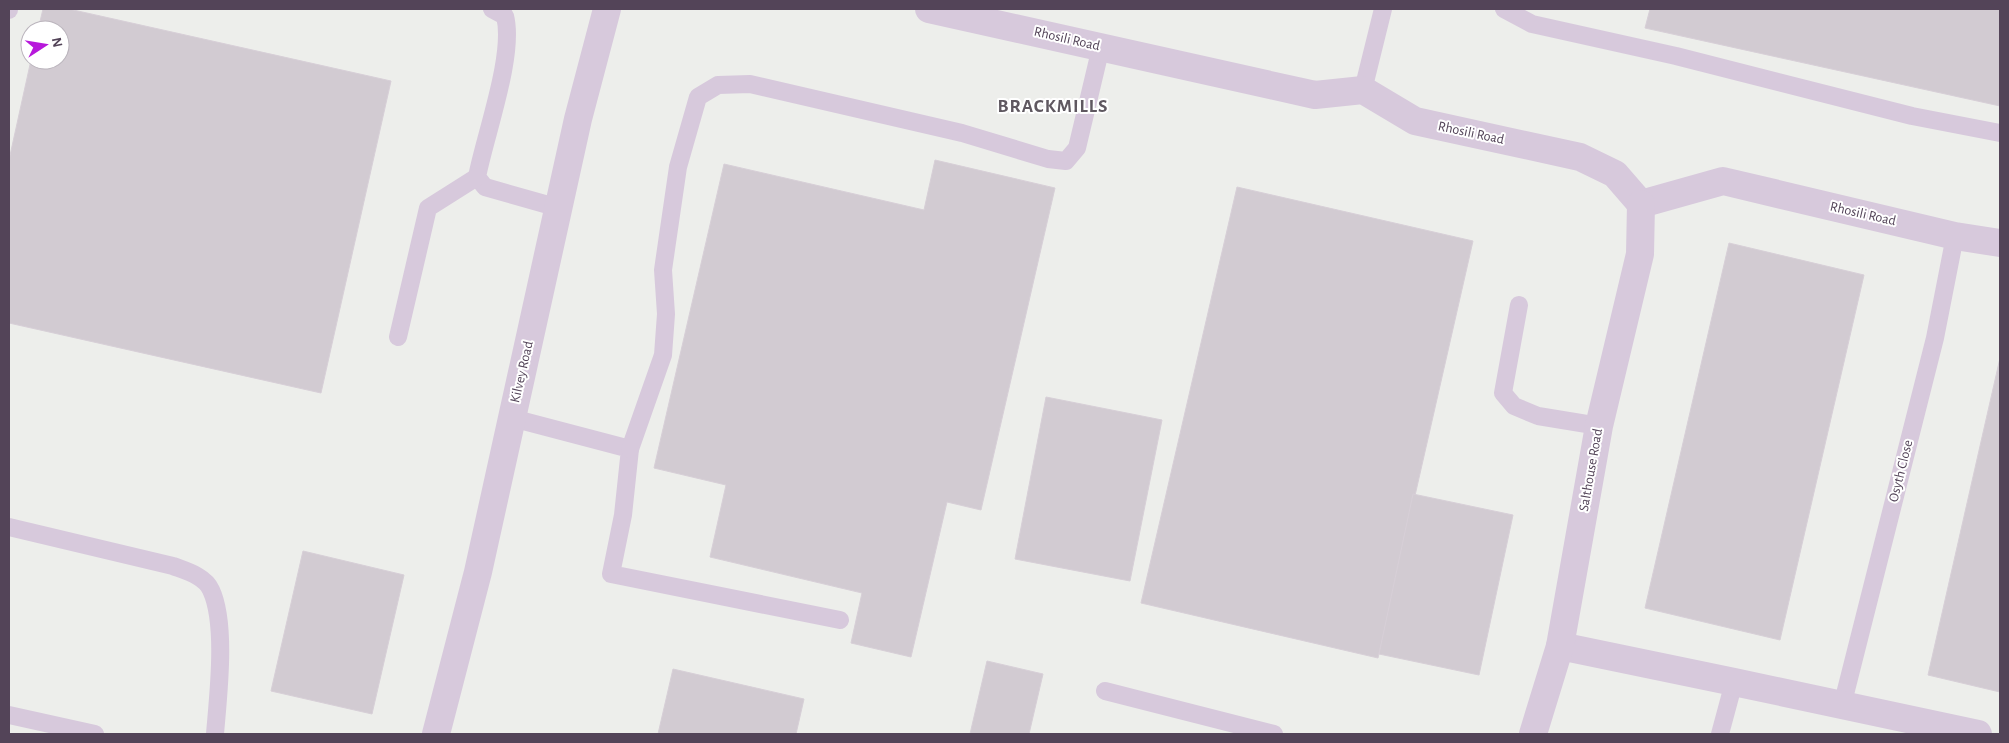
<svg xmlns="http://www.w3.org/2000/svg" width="2009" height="743" font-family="'Alegreya Sans',sans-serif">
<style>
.building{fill:#d2cbd2;stroke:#d7cfd7}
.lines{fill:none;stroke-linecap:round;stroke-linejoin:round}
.lane{stroke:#d7c9dc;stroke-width:18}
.street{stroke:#d7c9dc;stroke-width:28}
.labels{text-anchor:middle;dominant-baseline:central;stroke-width:4;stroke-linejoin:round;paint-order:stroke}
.street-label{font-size:14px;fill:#534458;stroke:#fff}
.district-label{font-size:19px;font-weight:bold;letter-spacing:1px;fill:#5f5860;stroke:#fff}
</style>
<rect width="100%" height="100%" fill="#edeeeb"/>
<g class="building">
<path d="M43,9H69L391,81L321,393L9,323V160L31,60H60V30H38Z"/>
<path d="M1650,9H2000V106L1645,28Z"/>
<path d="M935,160L1055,188L981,510L947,502L911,657L851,643L862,593L710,557L726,485L654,468L724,164L924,210Z"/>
<path d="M1237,187L1473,241L1378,658L1141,603Z"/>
<path d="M1729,243L1864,275L1780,640L1645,608Z"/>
<path d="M2000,358V692L1928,675Z"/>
<path d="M1046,397L1162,420L1130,581L1015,559Z"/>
<path d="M1413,494L1513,515L1479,675L1379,654Z"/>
<path d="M303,551L404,575L372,714L271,691Z"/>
<path d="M987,661L1043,674L1029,734H970Z"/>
<path d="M673,669L804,699L796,734H658Z"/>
</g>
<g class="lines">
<g class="lane">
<path d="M492,9L505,16C515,55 485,135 477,177L485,187L559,208"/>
<path d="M1504,9L1532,24L1676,56L1912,116L2000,133"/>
<path d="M9,10V9"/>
<path d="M1363,90L1383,9"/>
<path d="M1519,305L1503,393L1514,406L1538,416L1599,426"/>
<path d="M398,337L428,208L477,177"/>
<path d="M512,418L630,449L623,515L611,574L840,620"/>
<path d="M630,449L663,355L666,314L663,270L678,167L698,97L718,85L750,84L962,133L1048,159L1066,161L1077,148L1101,47"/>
<path d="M9,527L173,566C186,571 205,576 211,590C227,624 218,697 215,734"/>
<path d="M1105,691L1274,734"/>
<path d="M1842,706L1935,338L1955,236"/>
<path d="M9,715L95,734"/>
<path d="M1720,734L1734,682"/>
</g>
<g class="street">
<path d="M929,9L1315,95L1363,90L1415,121L1580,157L1615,174L1641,204L1723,181L1955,236L2000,243"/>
<path d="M1560,646L1734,682L1978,734"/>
<path d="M436,734L478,572L578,119L607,9"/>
<path d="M1533,734L1560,646L1599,426L1640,254L1641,204"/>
</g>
</g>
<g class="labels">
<g class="street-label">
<text transform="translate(1067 39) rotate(13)">Rhosili Road</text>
<text transform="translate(1471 133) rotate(12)">Rhosili Road</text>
<text transform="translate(1863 214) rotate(13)">Rhosili Road</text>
<text transform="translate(522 372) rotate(-77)">Kilvey Road</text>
<text transform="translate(1591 470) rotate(-80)">Salthouse Road</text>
<text transform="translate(1901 471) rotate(-76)">Osyth Close</text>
</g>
<g class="district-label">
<text x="1053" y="106">BRACKMILLS</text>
</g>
</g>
<rect width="2009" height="743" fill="none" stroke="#534458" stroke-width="20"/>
<g transform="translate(45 45) rotate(78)"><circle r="24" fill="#ffffff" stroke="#bab4bc"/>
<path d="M0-4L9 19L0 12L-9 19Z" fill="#b718db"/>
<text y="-8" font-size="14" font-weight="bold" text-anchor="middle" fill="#534458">N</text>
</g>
</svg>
